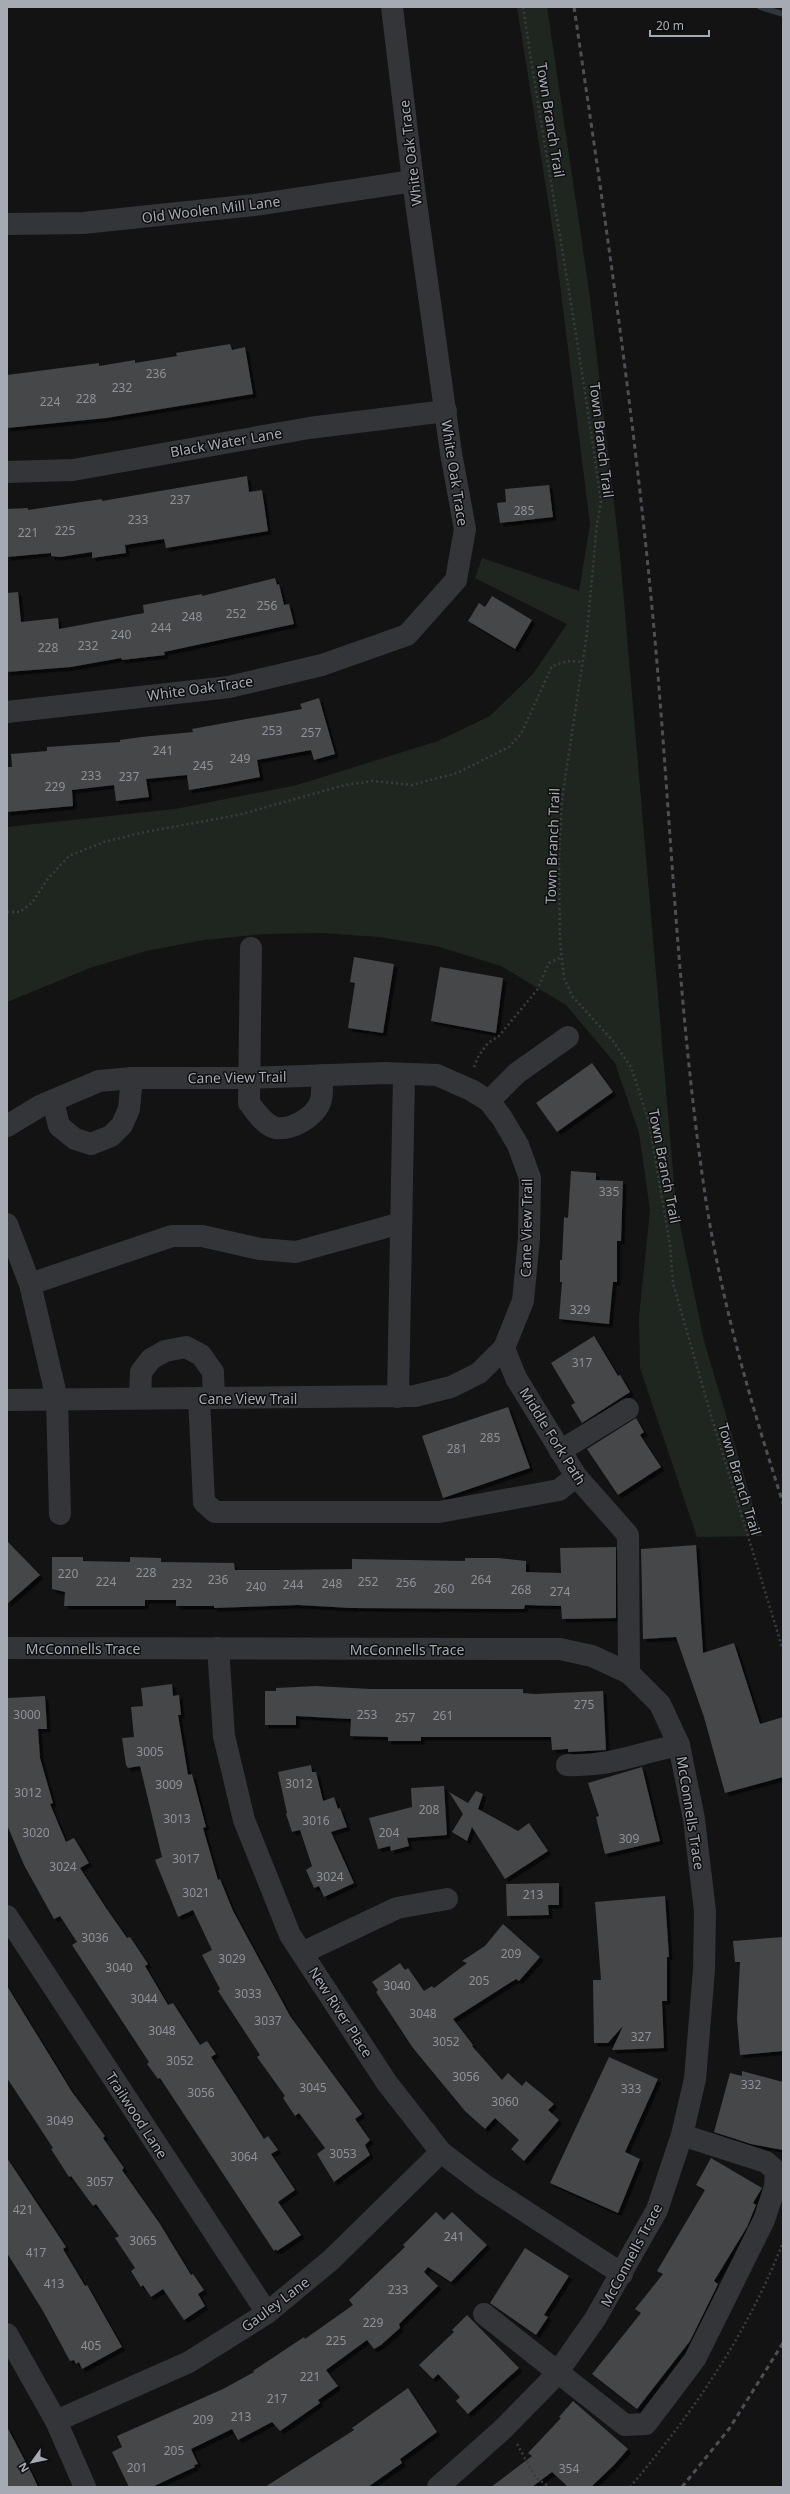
<svg xmlns="http://www.w3.org/2000/svg" width="790" height="2494" font-family="'Noto Sans',sans-serif">
<style>
.green{fill:#1f2620}
.lines{fill:none;stroke-linecap:round;stroke-linejoin:round}
.stream{stroke:#30383d;stroke-width:6}
.building{fill:#454649;filter:url(#shadow)}
.path{stroke:#3a3c3f;stroke-width:2.5;stroke-dasharray:2 3;stroke-linecap:butt}
.minor{stroke:#343539;stroke-width:22}
.rail{stroke:#4d4f53;stroke-width:3;stroke-dasharray:5 4;stroke-linecap:butt}
.labels{text-anchor:middle;dominant-baseline:central;stroke-width:3;stroke-linejoin:round;paint-order:stroke}
.number-label{font-size:12px;fill:#8e9298}
.street-label{font-size:14px;fill:#a6abb3;stroke:#0e0e0f}
</style>
<defs>
<filter id="shadow"><feDropShadow dx="3.5" dy="3.5" stdDeviation="0" flood-color="#0009"/></filter>
</defs>
<rect width="100%" height="100%" fill="#131314"/>
<path class="green" d="M517,7H547L589,290L620,555L676,1206L704,1341L762,1536L697,1537L640,1368L639,1317L650,1210L639,1133L615,1063L566,1005L501,966L436,946L379,937L322,933L263,934L204,940L146,951L90,968L7,1002V827L175,809L297,785L438,741L490,716L533,674L567,624L475,578L482,558L579,591L590,524L555,244Z"/>
<g class="lines">
<path class="stream" d="M760,7L783,14"/>
</g>
<g class="building">
<path d="M230,344L232,350L245,347L253,394L106,418L7,428V375L99,363V366L135,360V363L177,356L176,353Z"/>
<path d="M247,476L249,492L262,490L268,531L166,548L164,539L125,545L126,553L92,558V552L60,557L51,556V553L7,557V509L28,508V510L102,499V501Z"/>
<path d="M549,485L553,517L500,523L497,503L506,502L505,489Z"/>
<path d="M275,578L277,585L279,584L284,605L289,604L294,624L164,652L165,655L122,660L121,658L71,667L7,672V593L18,592L21,622L58,618L59,629L144,613L143,605L202,594V596Z"/>
<path d="M492,596L532,620L515,649L468,621L479,603L485,607Z"/>
<path d="M319,698L335,754L314,760L311,750L257,760L260,777L224,784L189,790L187,775L146,779L149,797L116,801L114,785L72,790L73,806L7,812V767H12L11,754L47,751V747L120,742V740L141,737L193,732L192,729L302,709L300,704Z"/>
<path d="M354,957L394,964L383,1033L348,1028L355,983L350,982Z"/>
<path d="M440,967L503,978L496,1033L431,1021Z"/>
<path d="M592,1063L613,1092L557,1132L536,1103Z"/>
<path d="M571,1171L596,1173V1180L623,1181L621,1241H617V1282H613L609,1324L559,1319L562,1282H560V1260H562L564,1217L568,1218Z"/>
<path d="M594,1336L618,1376L620,1375L630,1392L582,1423L571,1405L575,1403L551,1363Z"/>
<path d="M508,1407L530,1468L443,1498L422,1436Z"/>
<path d="M636,1418L644,1432L640,1435L661,1467L618,1495L587,1449Z"/>
<path d="M7,1541L40,1575L7,1604Z"/>
<path d="M696,1545L703,1653L734,1643L760,1724L783,1717V1777L725,1793L704,1717L676,1637L643,1639L641,1549Z"/>
<path d="M616,1547V1618L562,1619L561,1606L525,1605L524,1609L351,1608L298,1605L214,1608V1606H176V1600H145V1606H64L65,1592L52,1589V1557H83V1561L130,1562V1557L161,1558V1562L234,1563L235,1570H277L352,1569V1559L465,1561V1558H498L526,1561V1572L561,1573L560,1548Z"/>
<path d="M172,1684L173,1696L179,1695L181,1715H178L188,1775L192,1774L206,1827L203,1828L218,1880L220,1879L233,1911L290,2016L362,2114L355,2119L370,2140L365,2145L370,2155L334,2182L317,2154L325,2148L299,2113L295,2116L283,2098L285,2096L257,2057L260,2055L218,1991L220,1989L202,1955L212,1950L193,1910L178,1917L155,1860L162,1857L140,1766L128,1768L126,1765L122,1738L134,1737L131,1707L143,1706L141,1688Z"/>
<path d="M316,1686L370,1689H523V1693L535,1694L603,1691L606,1750L568,1752V1749L552,1750L551,1737H421V1741H388V1737L350,1736L351,1719L296,1716V1725H265V1691H276V1688Z"/>
<path d="M45,1696L47,1729H38L40,1758L53,1803L50,1804L66,1842L74,1838L89,1863L80,1868L106,1908L127,1938L130,1937L148,1964L145,1966L168,2005L173,2003L200,2045L207,2041L216,2054L211,2057L264,2139L268,2136L278,2150L271,2154L295,2190L278,2202L301,2235L277,2251L276,2249L274,2251L160,2078L158,2079L147,2064L149,2062L72,1945L77,1942L60,1916L54,1919L24,1865L7,1825V1698Z"/>
<path d="M311,1765L312,1772H316L323,1801L334,1797L338,1809L340,1808L347,1827L331,1832L354,1883L324,1897L319,1886L314,1888L306,1870L312,1866L300,1830L292,1832L286,1814L287,1813L278,1772Z"/>
<path d="M642,1767L660,1841L605,1854L596,1817L599,1816L588,1783Z"/>
<path d="M444,1786L447,1835L407,1838L409,1846L391,1851L390,1846L378,1849L369,1818L412,1807L411,1788Z"/>
<path d="M476,1791L483,1794L478,1809L518,1831L529,1823L548,1851L505,1879L472,1827L467,1841L452,1832L463,1814L449,1792L468,1803Z"/>
<path d="M559,1883V1905H548L549,1915L507,1916L506,1884Z"/>
<path d="M665,1896L669,1957H667V2001H662L664,2048L612,2050L623,2026L608,2043H594L593,1980H601L595,1902Z"/>
<path d="M503,1924L540,1957L519,1981L516,1979L453,2019L473,2045L472,2046L502,2080L508,2073L522,2086L526,2081L554,2104L548,2110L559,2120L524,2161L511,2149L519,2140L495,2118L485,2129L465,2111L413,2048L376,1992L378,1990L372,1982L400,1963L405,1970L408,1968L424,1991L432,1986L434,1988L467,1963L462,1961L485,1946Z"/>
<path d="M783,1937V2051L740,2055L737,2019L740,1962H735L733,1941Z"/>
<path d="M7,1986L72,2092L105,2136L103,2138L124,2168L122,2170L160,2224L191,2275L193,2274L204,2290L198,2294L205,2306L184,2320L163,2289L151,2297L143,2285L141,2287L131,2271L135,2268L115,2238L119,2236L96,2204L93,2206L71,2176L69,2177L51,2149L53,2148L7,2078Z"/>
<path d="M609,2057L658,2079L625,2152L640,2159L618,2213L550,2183Z"/>
<path d="M742,2071L783,2082V2150L751,2144L714,2132L730,2073L742,2076Z"/>
<path d="M7,2158L66,2247L63,2249L85,2286L87,2285L122,2347L82,2369L79,2362L76,2364L74,2360L70,2361L43,2311L7,2253Z"/>
<path d="M711,2158L762,2188L753,2203L756,2205L747,2227L714,2281L718,2284L690,2341L637,2409L592,2374L641,2313L635,2309L663,2274L657,2271L705,2190L696,2185Z"/>
<path d="M436,2212L444,2220L452,2212L487,2245L451,2282L428,2267L424,2272L438,2286L399,2324L400,2328L381,2345L374,2349L367,2340L326,2370L338,2386L318,2400L320,2403L280,2431L272,2422L238,2440L232,2429L191,2449L198,2464L194,2465L195,2467L152,2487H129L112,2452L122,2447L117,2436L223,2389L254,2372L253,2371L304,2337L305,2339L353,2305L349,2300L405,2247L403,2245Z"/>
<path d="M525,2248L569,2276L544,2315L548,2317L536,2335L490,2303Z"/>
<path d="M467,2315L519,2368L468,2414L456,2401L460,2397L438,2374L433,2379L419,2365L454,2332L452,2330Z"/>
<path d="M408,2388L437,2432L400,2459L402,2463L368,2487H265L354,2430L352,2428Z"/>
<path d="M573,2401L628,2449L614,2465L591,2487H568L552,2472L532,2487H491L532,2456L528,2453L561,2418L559,2417Z"/>
<path d="M7,2427L32,2474L38,2487H7Z"/>
</g>
<g class="lines">
<g class="path">
<path d="M523,7C548,173 579,338 601,504L597,523L587,633L562,799L559,858L560,941L564,978L572,996L613,1041L631,1067L649,1122L670,1245L673,1283L712,1419L783,1650"/>
<path d="M7,912H20L32,903L47,880L69,856L104,842L145,832L238,815L345,785L373,781L412,785L457,773L509,747L521,734L552,666L568,661L582,662"/>
<path d="M474,1067L479,1055L488,1043L499,1036L537,990L549,963L562,957"/>
<path d="M517,2444L536,2478L550,2487"/>
<path d="M630,2487C693,2413 748,2333 783,2242"/>
</g>
<g class="minor">
<path d="M7,224L83,223L254,205L413,181"/>
<path d="M7,472L73,470L309,428L446,411"/>
<path d="M7,712L229,687L322,665L407,635L456,580L465,529L451,453L413,181L392,7"/>
<path d="M251,948L249,1103C256,1112 264,1125 276,1128C293,1130 314,1117 320,1103C323,1096 322,1083 322,1075"/>
<path d="M53,1101L59,1126L75,1139L91,1144L111,1136L122,1125L129,1109L132,1078"/>
<path d="M489,1101L517,1073L568,1037"/>
<path d="M7,1126L40,1106L99,1081L132,1078H250L385,1073L437,1075L471,1090L489,1101L502,1118L518,1145L530,1178L529,1238L523,1301L504,1348L479,1373L451,1387L415,1396L7,1400"/>
<path d="M7,1224L30,1284L57,1399L60,1514"/>
<path d="M30,1284L172,1236H202L260,1249L296,1252L401,1223"/>
<path d="M504,1348L516,1378L576,1476L628,1535L629,1673"/>
<path d="M398,1397L404,1074"/>
<path d="M140,1398L141,1372L151,1359L165,1351L186,1347L201,1355L213,1372L214,1398"/>
<path d="M199,1398L204,1502L215,1512H439L559,1490L576,1476"/>
<path d="M560,1451L628,1409"/>
<path d="M7,1648L560,1649L592,1656L629,1673L660,1704L679,1745L694,1819L705,1911L704,1970L695,2079L682,2135L657,2210L595,2319L555,2376L502,2430L438,2487"/>
<path d="M218,1648L224,1736L244,1820L290,1935L387,2083L441,2152L483,2184L622,2274"/>
<path d="M567,1765C610,1767 638,1753 679,1745"/>
<path d="M7,1916L267,2313"/>
<path d="M302,1953L397,1908L447,1899"/>
<path d="M484,2314L625,2425L646,2424L695,2359L764,2220L775,2187L776,2171L766,2162L682,2135"/>
<path d="M7,2334L56,2421L85,2487"/>
<path d="M56,2421L189,2362L267,2313L331,2260L441,2152"/>
</g>
<g class="rail">
<path d="M574,7C604,210 634,413 653,618C671,812 677,1008 706,1201C722,1304 751,1404 783,1503"/>
<path d="M682,2487L729,2429L783,2343"/>
</g>
</g>
<g class="labels">
<g class="number-label">
<text x="156" y="373">236</text>
<text x="122" y="387">232</text>
<text x="86" y="398">228</text>
<text x="50" y="401">224</text>
<text x="180" y="499">237</text>
<text x="524" y="510">285</text>
<text x="138" y="519">233</text>
<text x="65" y="530">225</text>
<text x="28" y="532">221</text>
<text x="267" y="605">256</text>
<text x="236" y="613">252</text>
<text x="192" y="616">248</text>
<text x="161" y="627">244</text>
<text x="121" y="634">240</text>
<text x="88" y="645">232</text>
<text x="48" y="647">228</text>
<text x="272" y="730">253</text>
<text x="311" y="732">257</text>
<text x="163" y="750">241</text>
<text x="240" y="758">249</text>
<text x="203" y="765">245</text>
<text x="91" y="775">233</text>
<text x="129" y="776">237</text>
<text x="55" y="786">229</text>
<text x="609" y="1191">335</text>
<text x="580" y="1309">329</text>
<text x="582" y="1362">317</text>
<text x="490" y="1437">285</text>
<text x="457" y="1448">281</text>
<text x="146" y="1572">228</text>
<text x="68" y="1573">220</text>
<text x="218" y="1579">236</text>
<text x="481" y="1579">264</text>
<text x="106" y="1581">224</text>
<text x="368" y="1581">252</text>
<text x="406" y="1582">256</text>
<text x="182" y="1583">232</text>
<text x="332" y="1583">248</text>
<text x="293" y="1584">244</text>
<text x="256" y="1586">240</text>
<text x="444" y="1588">260</text>
<text x="521" y="1589">268</text>
<text x="560" y="1591">274</text>
<text x="584" y="1704">275</text>
<text x="27" y="1714">3000</text>
<text x="367" y="1714">253</text>
<text x="443" y="1715">261</text>
<text x="405" y="1717">257</text>
<text x="150" y="1751">3005</text>
<text x="299" y="1783">3012</text>
<text x="169" y="1784">3009</text>
<text x="28" y="1792">3012</text>
<text x="429" y="1809">208</text>
<text x="177" y="1818">3013</text>
<text x="316" y="1820">3016</text>
<text x="36" y="1832">3020</text>
<text x="389" y="1832">204</text>
<text x="629" y="1838">309</text>
<text x="186" y="1858">3017</text>
<text x="63" y="1866">3024</text>
<text x="330" y="1876">3024</text>
<text x="196" y="1892">3021</text>
<text x="533" y="1894">213</text>
<text x="95" y="1937">3036</text>
<text x="511" y="1953">209</text>
<text x="232" y="1958">3029</text>
<text x="119" y="1967">3040</text>
<text x="479" y="1980">205</text>
<text x="397" y="1985">3040</text>
<text x="248" y="1993">3033</text>
<text x="144" y="1998">3044</text>
<text x="423" y="2013">3048</text>
<text x="268" y="2020">3037</text>
<text x="162" y="2030">3048</text>
<text x="641" y="2036">327</text>
<text x="446" y="2041">3052</text>
<text x="180" y="2060">3052</text>
<text x="466" y="2076">3056</text>
<text x="751" y="2084">332</text>
<text x="313" y="2087">3045</text>
<text x="631" y="2088">333</text>
<text x="201" y="2092">3056</text>
<text x="505" y="2101">3060</text>
<text x="60" y="2120">3049</text>
<text x="343" y="2153">3053</text>
<text x="244" y="2156">3064</text>
<text x="100" y="2181">3057</text>
<text x="23" y="2209">421</text>
<text x="454" y="2236">241</text>
<text x="143" y="2240">3065</text>
<text x="36" y="2252">417</text>
<text x="54" y="2283">413</text>
<text x="398" y="2289">233</text>
<text x="373" y="2322">229</text>
<text x="336" y="2340">225</text>
<text x="91" y="2345">405</text>
<text x="310" y="2376">221</text>
<text x="277" y="2398">217</text>
<text x="241" y="2416">213</text>
<text x="203" y="2419">209</text>
<text x="174" y="2450">205</text>
<text x="137" y="2467">201</text>
<text x="569" y="2468">354</text>
</g>
<g class="street-label">
<text transform="translate(551 120) rotate(81)">Town Branch Trail</text>
<text transform="translate(410 153) rotate(-97)">White Oak Trace</text>
<text transform="translate(211 209) rotate(-7)">Old Woolen Mill Lane</text>
<text transform="translate(602 440) rotate(83)">Town Branch Trail</text>
<text transform="translate(226 442) rotate(-10)">Black Water Lane</text>
<text transform="translate(455 473) rotate(81)">White Oak Trace</text>
<text transform="translate(200 688) rotate(-8)">White Oak Trace</text>
<text transform="translate(552 846) rotate(-88)">Town Branch Trail</text>
<text transform="translate(237 1077) rotate(-1)">Cane View Trail</text>
<text transform="translate(665 1166) rotate(79)">Town Branch Trail</text>
<text transform="translate(526 1228) rotate(-89)">Cane View Trail</text>
<text x="248" y="1398">Cane View Trail</text>
<text transform="translate(553 1436) rotate(58)">Middle Fork Path</text>
<text transform="translate(740 1479) rotate(73)">Town Branch Trail</text>
<text x="83" y="1648">McConnells Trace</text>
<text x="407" y="1649">McConnells Trace</text>
<text transform="translate(691 1813) rotate(81)">McConnells Trace</text>
<text transform="translate(341 2012) rotate(57)">New River Place</text>
<text transform="translate(137 2115) rotate(57)">Trailwood Lane</text>
<text transform="translate(631 2255) rotate(-62)">McConnells Trace</text>
<text transform="translate(275 2304) rotate(-37)">Gauley Lane</text>
</g>
</g>
<rect width="790" height="2494" fill="none" stroke="#a6abb3" stroke-width="16"/>
<g transform="translate(32 2462) rotate(237)" stroke="#0e0e0f" stroke-width="3" paint-order="stroke">
<path d="M0-3L7 15L0 10L-7 15Z" fill="#a6abb3"/>
<text y="-6" font-size="11" font-weight="bold" text-anchor="middle" fill="#a6abb3">N</text>
</g>
<path d="M650 30v6h59v-6" fill="none" stroke="#a6abb3" stroke-width="2"/>
<text x="656" y="30" font-size="12" fill="#a6abb3" stroke="#0e0e0f" stroke-width="3" paint-order="stroke">20 m</text>
</svg>
